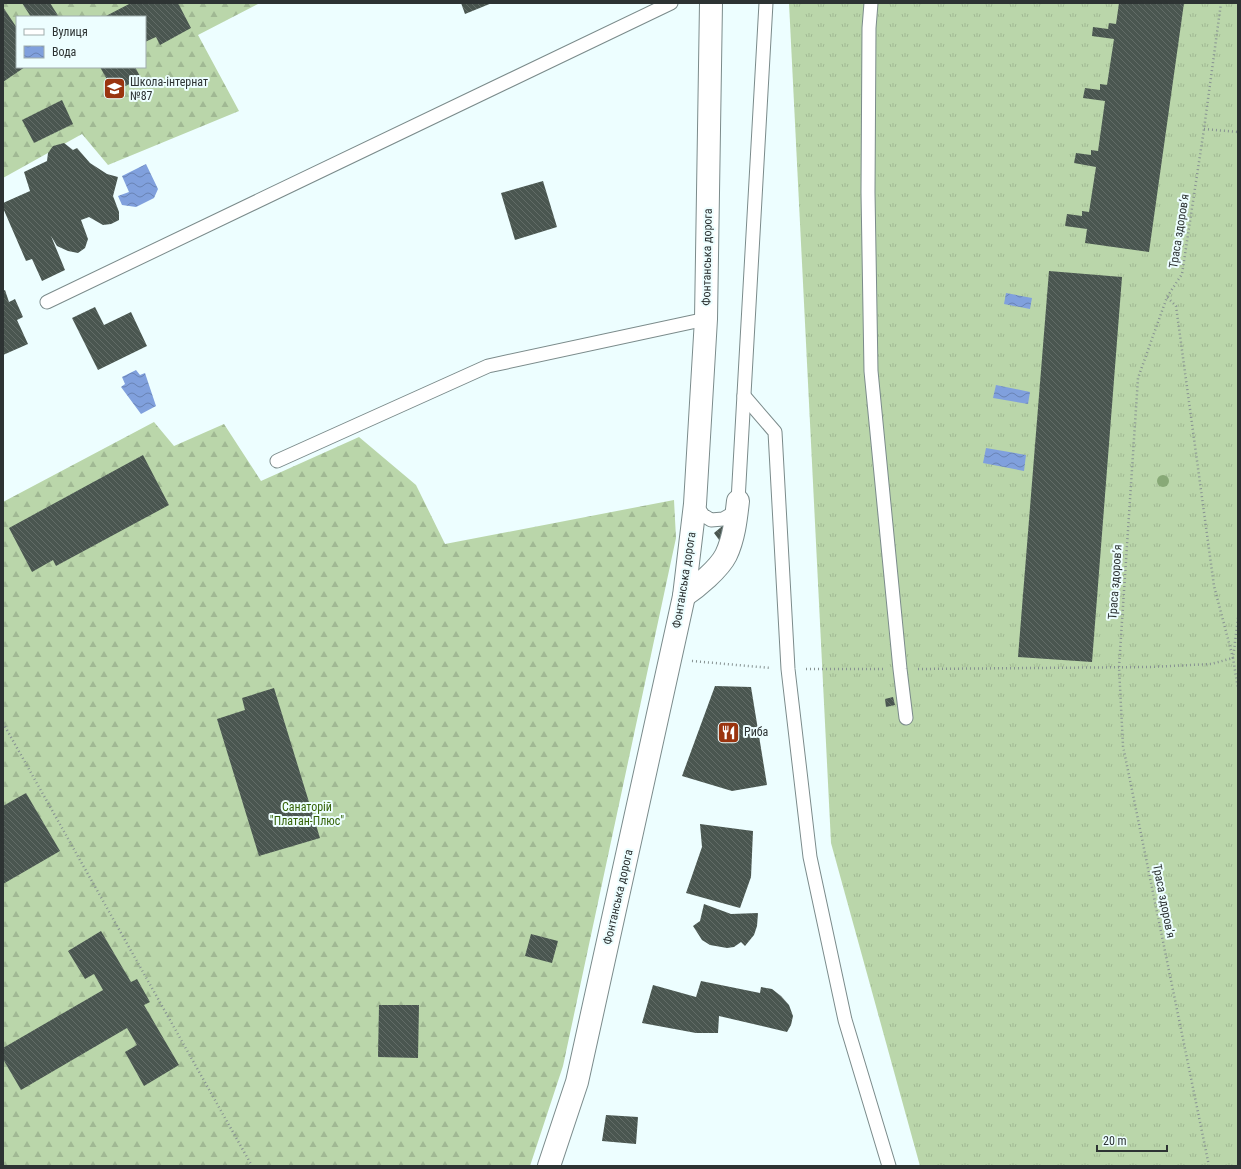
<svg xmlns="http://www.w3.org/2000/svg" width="1241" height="1169" font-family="'Roboto Condensed',sans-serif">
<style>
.grass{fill:url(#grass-tufts)}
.forest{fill:url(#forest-firs);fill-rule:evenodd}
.water{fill:url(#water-waves)}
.building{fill:url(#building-back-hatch)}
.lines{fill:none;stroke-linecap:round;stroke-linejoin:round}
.lane-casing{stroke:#7b8b8b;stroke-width:15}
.street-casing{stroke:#7b8b8b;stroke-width:24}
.secondary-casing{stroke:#7b8b8b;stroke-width:24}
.path{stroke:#879292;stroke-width:2.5;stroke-dasharray:1 3;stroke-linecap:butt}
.lane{stroke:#fff;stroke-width:13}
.street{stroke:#fff;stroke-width:22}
.secondary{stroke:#fff;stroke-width:22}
.tree{fill:#88a977}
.labels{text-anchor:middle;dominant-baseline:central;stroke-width:4;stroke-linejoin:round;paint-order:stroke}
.poi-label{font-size:12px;fill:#2d3333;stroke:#edfeff;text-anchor:start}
.street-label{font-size:12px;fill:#2d3333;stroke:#edfeff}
.park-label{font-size:12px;fill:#366408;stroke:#edfeff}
</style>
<defs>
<pattern id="grass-tufts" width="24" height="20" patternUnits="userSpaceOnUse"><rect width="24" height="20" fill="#bad6aa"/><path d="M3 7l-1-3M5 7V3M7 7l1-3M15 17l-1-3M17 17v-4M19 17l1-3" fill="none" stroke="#a0b893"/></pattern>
<pattern id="forest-firs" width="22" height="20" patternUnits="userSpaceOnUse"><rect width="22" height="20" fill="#bad6aa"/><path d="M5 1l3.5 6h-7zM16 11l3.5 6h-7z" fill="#a0b893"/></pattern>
<pattern id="water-waves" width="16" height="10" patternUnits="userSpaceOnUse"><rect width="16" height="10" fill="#80a0dd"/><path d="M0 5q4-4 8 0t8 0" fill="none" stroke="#6983b4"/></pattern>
<pattern id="building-back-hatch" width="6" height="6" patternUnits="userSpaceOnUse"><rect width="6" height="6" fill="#4a5650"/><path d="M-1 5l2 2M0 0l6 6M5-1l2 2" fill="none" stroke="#626c67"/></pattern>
</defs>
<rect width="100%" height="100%" fill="#edfeff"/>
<path class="grass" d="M789,3H1238V1166H920L831,843Z"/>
<g class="forest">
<path d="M3,3H260L198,35L239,111L108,165L82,134L3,178ZM17,17H145V67H17Z"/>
<path d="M154,422L174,446L224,424L261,481L359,437L416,485L445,544L674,500L676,538L563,1066L530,1166H3V502Z"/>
</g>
<g class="water">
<path d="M146,164L158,189L154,198L136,207L122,205L118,196L129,192L122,176Z"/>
<path d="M1006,293L1032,298L1030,309L1004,304Z"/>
<path d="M136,370L140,375L145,373L156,406L141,414L121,387L125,384L122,377Z"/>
<path d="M996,385L1030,392L1028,404L993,398Z"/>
<path d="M986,448L1026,455L1024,471L983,463Z"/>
</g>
<g class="building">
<path d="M22,3H50L59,17H31Z"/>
<path d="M131,3H178L191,28L160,45L156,37L145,42V17H104Z"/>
<path d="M461,3H492L465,14Z"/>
<path d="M1119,3H1184L1149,252L1085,243L1087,229L1065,226L1067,214L1082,216V211L1089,212L1096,167L1074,163L1076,153L1091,155V150L1098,151L1105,101L1083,98L1085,88L1100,90V84L1107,85L1114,39L1092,36L1093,27L1108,29L1109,23L1116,24Z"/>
<path d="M3,7L17,28V67H25L3,82Z"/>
<path d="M100,67H135L141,78L114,92Z"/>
<path d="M62,100L73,124L34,143L22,120Z"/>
<path d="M64,143L73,150L77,148L90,163L107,174L118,177L113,196L119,212V220L111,224L103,225L89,217L81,220L88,239L85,248L78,253L68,251L57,246L51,236L65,270L42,281L32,259L26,261L3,208V203L30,191L24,172L47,161L48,153L53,146Z"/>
<path d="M543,181L557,227L515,240L501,193Z"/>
<path d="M1049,271L1122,277L1092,662L1018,657Z"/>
<path d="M5,290L9,302L15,299L23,317L17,320L28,344L3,355V291Z"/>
<path d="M95,307L104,325L131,312L147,346L98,370L72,318Z"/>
<path d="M143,455L169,505L56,566L53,560L32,572L9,528Z"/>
<path d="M726,523L722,544L714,533Z"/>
<path d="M715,686L751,687L767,785L732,791L682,776Z"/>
<path d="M274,688L320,838L259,856L217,719L245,710L242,698Z"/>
<path d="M893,697L895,705L886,707L885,699Z"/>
<path d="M26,793L60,851L3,884V806Z"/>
<path d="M700,824L753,831L751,877L740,908L686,893L702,847Z"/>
<path d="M704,904L731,914L758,913L757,926L754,935L745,946L741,942L734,947L727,948L710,945L702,940L693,926L700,921Z"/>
<path d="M101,931L131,982L137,979L150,1002L144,1005L179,1065L144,1086L125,1052L137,1045L127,1028L21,1090L3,1059V1048L103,990L94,974L85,979L68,951Z"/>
<path d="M531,934L558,941L552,963L525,956Z"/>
<path d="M701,981L760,993L761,987L772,989L781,996L789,1005L793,1016L791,1025L787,1032L719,1016L718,1033H696L642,1023L653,985L696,997Z"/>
<path d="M379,1005H419L418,1058L378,1057Z"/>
<path d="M606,1115L638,1117L636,1144L602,1141Z"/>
</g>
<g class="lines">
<defs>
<g id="lane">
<path d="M871,3L869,28L868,192L871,371L900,669L906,718"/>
<path d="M47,302L671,3"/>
<path d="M744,396L775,432L788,669L810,857L845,1020L889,1166"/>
<path d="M277,461L488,366L706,319"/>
<path d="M695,504L703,515L711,520L723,519L732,514L738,501L766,3"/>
</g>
<path id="street" d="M684,596C697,587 719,569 726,555C734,538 736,519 738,501"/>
<path id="secondary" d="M549,1166L577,1082L684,596L695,504L706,319L711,3"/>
</defs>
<use href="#lane" class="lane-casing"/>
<use href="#street" class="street-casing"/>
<use href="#secondary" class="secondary-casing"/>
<g class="path">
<path d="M1204,129L1238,132"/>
<path d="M1238,618L1233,658L1238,689"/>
<path d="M692,661L771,668"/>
<path d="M806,669H883"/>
<path d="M918,669L1150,667L1211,664L1233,658L1214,586L1176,306L1167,297"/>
<path d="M3,723L252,1166"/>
<path d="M1209,1166L1123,746L1119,667L1138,378L1167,297L1182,274L1204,129L1221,3"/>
</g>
<use href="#lane" class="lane"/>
<use href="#street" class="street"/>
<use href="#secondary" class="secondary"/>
</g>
<circle class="tree" cx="1163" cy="481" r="6"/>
<defs>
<symbol id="school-square" viewBox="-11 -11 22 22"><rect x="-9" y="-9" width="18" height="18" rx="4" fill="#9a340f" stroke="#edfeff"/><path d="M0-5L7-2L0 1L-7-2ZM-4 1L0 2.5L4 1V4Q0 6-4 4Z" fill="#fff"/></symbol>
<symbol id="restaurant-square" viewBox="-11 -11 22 22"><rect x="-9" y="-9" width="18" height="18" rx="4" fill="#9a340f" stroke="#edfeff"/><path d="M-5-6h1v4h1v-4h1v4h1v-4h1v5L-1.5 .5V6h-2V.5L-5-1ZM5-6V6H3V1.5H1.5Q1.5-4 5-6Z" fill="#fff"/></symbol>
</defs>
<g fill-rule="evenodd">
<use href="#school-square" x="102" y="76" width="25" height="25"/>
<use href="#restaurant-square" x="716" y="720" width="25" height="25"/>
</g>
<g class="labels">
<g class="poi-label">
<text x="130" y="82">Школа-інтернат<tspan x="130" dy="14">№87</tspan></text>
<text x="744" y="732">Риба</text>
</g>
<g class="street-label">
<text transform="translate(1179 231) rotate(-81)">Траса здоров’я</text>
<text transform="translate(707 257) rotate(-89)">Фонтанська дорога</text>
<text transform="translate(684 580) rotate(-81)">Фонтанська дорога</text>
<text transform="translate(1115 582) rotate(-86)">Траса здоров’я</text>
<text transform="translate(618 897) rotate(-77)">Фонтанська дорога</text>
<text transform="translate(1164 901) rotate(79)">Траса здоров’я</text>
</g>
<g class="park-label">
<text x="307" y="807">Санаторій<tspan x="307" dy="14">"Платан-Плюс"</tspan></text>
</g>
</g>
<rect width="1241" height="1169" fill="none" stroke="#2d3333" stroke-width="8"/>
<rect x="16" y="16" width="130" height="52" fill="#edfeff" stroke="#a0adad"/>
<rect x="24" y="29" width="20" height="6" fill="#ffffff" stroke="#a0adad"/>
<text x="52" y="36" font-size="12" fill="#2d3333">Вулиця</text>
<rect x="24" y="46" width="20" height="12" fill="url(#water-waves)" stroke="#a0adad"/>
<text x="52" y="56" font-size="12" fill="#2d3333">Вода</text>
<path d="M1097 1145v6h70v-6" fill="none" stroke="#2d3333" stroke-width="2"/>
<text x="1103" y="1145" font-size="12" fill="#2d3333" stroke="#edfeff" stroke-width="3" paint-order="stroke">20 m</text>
</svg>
